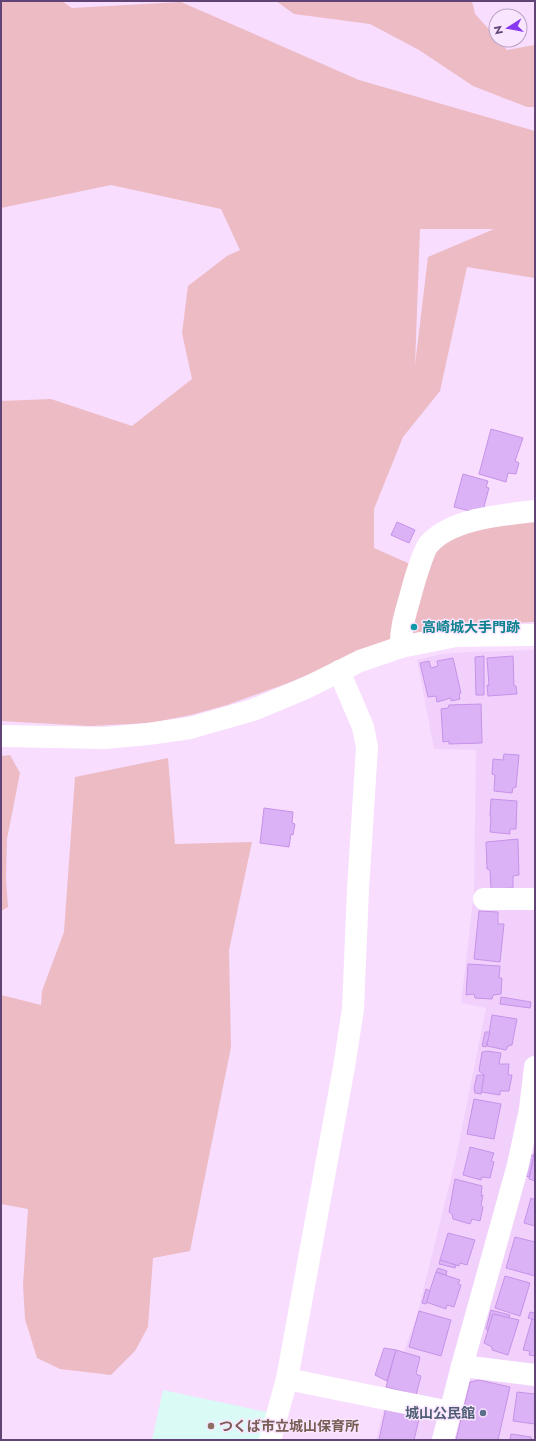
<svg xmlns="http://www.w3.org/2000/svg" width="536" height="1441" font-family="Jost,'Noto Sans JP',sans-serif">
<style>
.residential{fill:#f1d1fb}
.education{fill:#dafaf5}
.green{fill:#ecbbc4;fill-rule:evenodd}
.building{fill:#dbb2f5;stroke:#c692e9}
.lines{fill:none;stroke-linecap:round;stroke-linejoin:round}
.minor{stroke:#fff;stroke-width:22}
.culture-dot{fill:#0f9aa8;stroke:#fae5ff;stroke-width:1.5}
.service-dot{fill:#5c6f8a;stroke:#fae5ff;stroke-width:1.5}
.education-dot{fill:#8d6e63;stroke:#fae5ff;stroke-width:1.5}
.labels{text-anchor:middle;dominant-baseline:central;stroke-width:3;stroke-linejoin:round;paint-order:stroke}
.culture-label{font-size:14px;font-weight:bold;fill:#0d838f;stroke:#fae5ff;text-anchor:start}
.service-label{font-size:14px;font-weight:bold;fill:#4e5e75;stroke:#fae5ff;text-anchor:end}
.education-label{font-size:14px;font-weight:bold;fill:#785e54;stroke:#fae5ff;text-anchor:start}
</style>
<rect width="100%" height="100%" fill="#f8ddfe"/>
<path class="residential" d="M535,650V1440H376L384,1407L417,1315L455,1162L486,1008L461,1003L474,893L476,750L434,749L417,660L441,654L467,652Z"/>
<path class="education" d="M163,1390L271,1413L264,1440H152Z"/>
<g class="green">
<path d="M1,1H62L72,8L181,2L359,80L535,131V278L467,267L440,391L403,437L374,509V548L410,564L422,546L535,504V622L475,624L408,634L359,652L291,682L227,705L191,715L150,723L89,726L1,721V401L51,399L132,426L192,379L182,333L188,286L227,256L240,250L221,209L111,185L1,208ZM420,229H494L428,257L415,365Z"/>
<path d="M276,1H472L475,14L496,37V40H498L507,50L535,45V107H527L473,86L419,50L370,24L294,14Z"/>
<path d="M10,755L20,773L7,839L6,879L8,907L1,911V756Z"/>
<path d="M168,758L175,844L252,842L229,950L231,1047L190,1251L153,1258L148,1327L135,1351L111,1375L60,1369L37,1358L25,1319L23,1285L28,1209L1,1204V995L41,1005L42,991L64,932L75,777Z"/>
</g>
<g class="building">
<path d="M491,429L523,438L515,461L519,463L516,474L508,473L506,482L479,474Z"/>
<path d="M463,474L488,481L486,487L489,488L482,514L454,507Z"/>
<path d="M397,522L415,530L409,543L391,535Z"/>
<path d="M484,656V695H476L475,657Z"/>
<path d="M513,656L514,686H516L517,694L488,696L487,685L489,686L487,658Z"/>
<path d="M453,658L461,693L459,694L460,699L451,701V698L437,702L436,696L428,697L420,663L429,661L431,668L438,666L437,661Z"/>
<path d="M481,704L482,743L449,744V741L443,742L441,709L448,708L449,705Z"/>
<path d="M504,754L519,755L516,787L513,788L512,793L494,791L495,775L492,774L493,759L503,760Z"/>
<path d="M491,799L517,801L516,829H510V834L490,832L491,817L490,816Z"/>
<path d="M264,808L293,812L292,823L295,824L293,835L291,834L289,847L260,843Z"/>
<path d="M518,839L519,875L513,876V888L491,889L490,870L487,869L486,842Z"/>
<path d="M479,911L498,912V924H504L500,962L474,959Z"/>
<path d="M468,964L500,966L499,978H502L501,994L493,995L492,999L475,998L474,994L466,995Z"/>
<path d="M501,997L531,1002L530,1008L500,1004Z"/>
<path d="M492,1015L517,1019L512,1045L508,1046L506,1050L487,1046Z"/>
<path d="M485,1032H490L486,1047L482,1046Z"/>
<path d="M487,1051L501,1053L499,1064H509L508,1075H512L509,1091H500V1095L481,1092L484,1075L479,1071L482,1052Z"/>
<path d="M477,1075H484L481,1094L475,1093L474,1088Z"/>
<path d="M474,1099L501,1104L494,1139L467,1134Z"/>
<path d="M470,1147L494,1153L491,1161L494,1162L490,1178L482,1177L481,1180L463,1175Z"/>
<path d="M534,1153H535V1181L529,1179Z"/>
<path d="M531,1155L534,1156L529,1177L526,1176Z"/>
<path d="M455,1179L482,1186L481,1196L483,1195L481,1205L483,1207L480,1221L472,1219L470,1224L453,1219L452,1214L449,1212Z"/>
<path d="M531,1198L535,1200V1226L524,1223Z"/>
<path d="M448,1233L475,1240L467,1265L460,1263L459,1266L440,1260Z"/>
<path d="M515,1237L535,1242V1276L506,1268Z"/>
<path d="M440,1260L456,1265L455,1268L439,1264Z"/>
<path d="M438,1268L447,1271L446,1275L436,1272Z"/>
<path d="M436,1272L460,1280L458,1284L461,1285L454,1307L447,1305L446,1309L426,1302Z"/>
<path d="M505,1276L530,1283L520,1316L495,1308Z"/>
<path d="M426,1289L430,1291L426,1304L422,1303Z"/>
<path d="M491,1310L510,1315L509,1318L493,1314L488,1331L486,1329Z"/>
<path d="M419,1311L451,1320L441,1356L409,1347Z"/>
<path d="M530,1312L535,1313V1320L528,1318Z"/>
<path d="M493,1314L519,1320L508,1355L492,1350V1347L484,1343Z"/>
<path d="M532,1319L535,1320V1356L529,1355L530,1351L523,1350Z"/>
<path d="M384,1348L396,1350L387,1381L375,1375Z"/>
<path d="M396,1350L420,1357L416,1374L421,1376L416,1395L386,1387Z"/>
<path d="M479,1380L510,1387L498,1440H456L470,1382Z"/>
<path d="M517,1392L535,1394V1424L513,1421Z"/>
<path d="M386,1407L415,1414L414,1418L419,1419L414,1440H379Z"/>
<path d="M511,1434L531,1437L532,1440H510Z"/>
</g>
<g class="lines">
<g class="minor">
<path d="M401,647C400,627 407,609 412,590C414,582 424,549 429,544C452,518 503,515 535,511"/>
<path d="M1,736L105,738L148,734L190,728L253,710L308,687L360,661L401,647L456,636L535,635"/>
<path d="M484,899H535"/>
<path d="M462,1366L535,1375"/>
<path d="M287,1379L450,1412"/>
<path d="M270,1440L287,1379L344,1067L353,1009L358,889L367,747L363,727L339,671"/>
<path d="M443,1440L462,1366L518,1165L530,1109L535,1067"/>
</g>
</g>
<circle class="culture-dot" cx="414" cy="627" r="4"/>
<circle class="service-dot" cx="483" cy="1413" r="4"/>
<circle class="education-dot" cx="211" cy="1426" r="4"/>
<g class="labels">
<g class="culture-label">
<text x="422" y="627">高崎城大手門跡</text>
</g>
<g class="service-label">
<text x="475" y="1413">城山公民館</text>
</g>
<g class="education-label">
<text x="219" y="1426">つくば市立城山保育所</text>
</g>
</g>
<rect width="536" height="1441" fill="none" stroke="#604475" stroke-width="4"/>
<g transform="translate(508 28) rotate(259)"><circle r="19" fill="#fae5ff" stroke="#bca5c8"/>
<path d="M0-3L7 15L0 10L-7 15Z" fill="#8938f2"/>
<text y="-6" font-size="11" font-weight="bold" text-anchor="middle" fill="#604475">N</text>
</g>
</svg>
